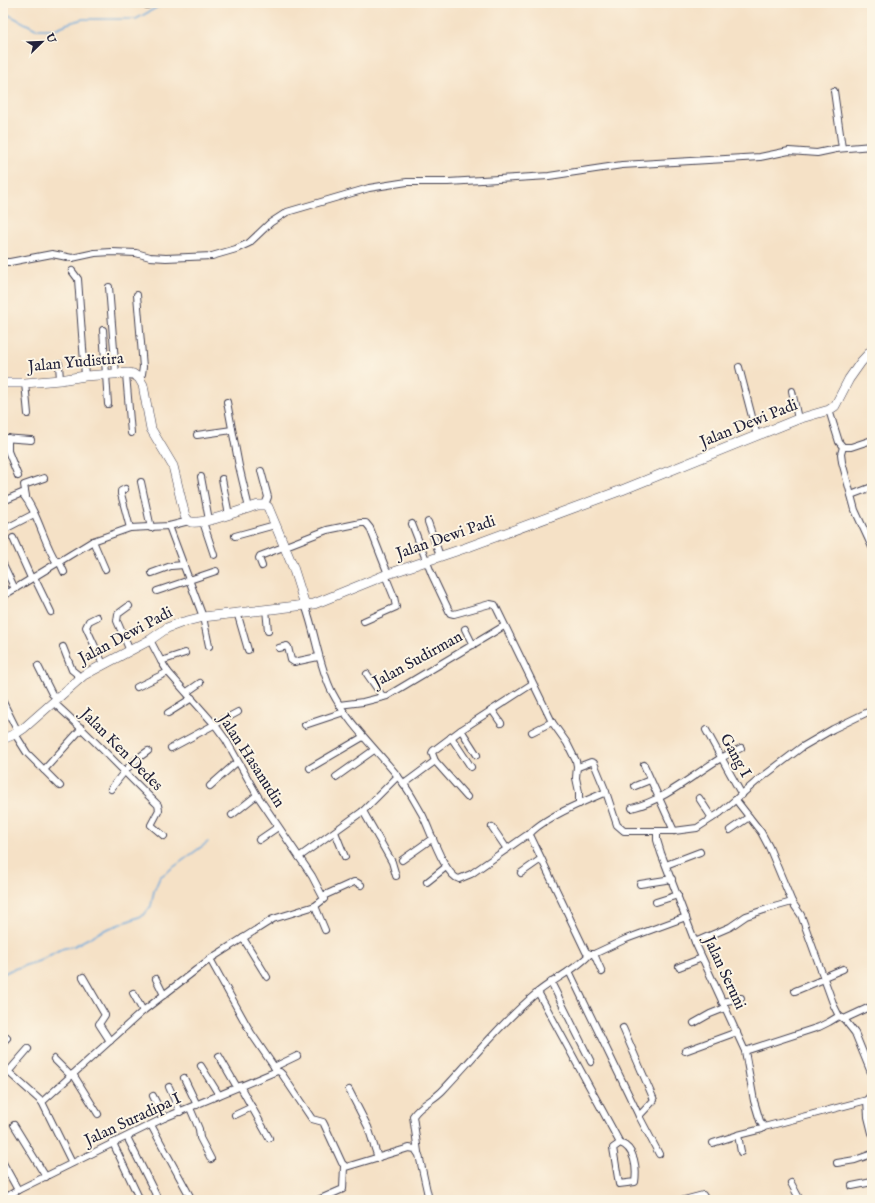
<svg xmlns="http://www.w3.org/2000/svg" width="875" height="1203" font-family="'IM FELL English',serif">
<style>
.lines{fill:none;stroke-linecap:round;stroke-linejoin:round}
.stream{stroke:#68a7db;stroke-width:1.5}
.street-casing{stroke:#423f50;stroke-width:8}
.secondary-casing{stroke:#423f50;stroke-width:10}
.street{stroke:#fff;stroke-width:6}
.secondary{stroke:#fff;stroke-width:9}
.labels{text-anchor:middle;dominant-baseline:central;stroke-width:4;stroke-linejoin:round;paint-order:stroke}
.street-label{font-size:16px;fill:#22223b;stroke:#fcf5e5}
</style>
<rect width="100%" height="100%" fill="#fcf5e5"/>
<filter id="ink" filterUnits="userSpaceOnUse"><feTurbulence type="fractalNoise" baseFrequency=".025" numOctaves="2"/><feDisplacementMap in="SourceGraphic" scale="8" xChannelSelector="R" yChannelSelector="G"/><feConvolveMatrix kernelMatrix="1 2 1 2 8 2 1 2 1" color-interpolation-filters="sRGB"/></filter>
<filter id="wash" filterUnits="userSpaceOnUse"><feTurbulence type="fractalNoise" baseFrequency=".012" numOctaves="4" result="noise"/><feDisplacementMap in="SourceGraphic" scale="16" xChannelSelector="R" yChannelSelector="G"/><feGaussianBlur stdDeviation="0.9" result="paint"/><feColorMatrix in="noise" values="0 0 0 0 0 0 0 0 0 0 0 0 0 0 0 0 0 1.4 0 .05"/><feComposite in="paint" operator="in"/></filter>
<g filter="url(#wash)">
<rect width="100%" height="100%" fill="#f5e1c6"/>
<g class="lines">
<g class="stream">
<path d="M3,12L36,29H55L69,23L83,19H136L165,3"/>
<path d="M3,974L11,970L39,961L61,949L74,946L102,931L144,915L151,906L154,891L160,877L208,842"/>
</g>
</g>
</g>
<g filter="url(#ink)">
<g class="lines">
<defs>
<g id="street">
<path d="M147,3V5"/>
<path d="M834,91L842,148"/>
<path d="M3,262H10L52,254L72,258L95,253L112,252L136,253L150,257L166,258L212,256L236,249L249,243L270,223L287,212L369,188L407,182H448L549,176L622,165L760,157L789,151L817,153L836,149L872,146"/>
<path d="M72,271L78,279L85,376"/>
<path d="M109,287L116,374"/>
<path d="M137,295L143,367L142,374L139,378"/>
<path d="M103,330L108,404"/>
<path d="M59,364L60,380"/>
<path d="M739,367L757,436"/>
<path d="M126,374L131,433"/>
<path d="M25,383L28,414"/>
<path d="M792,391L798,419"/>
<path d="M227,402L239,466L249,508"/>
<path d="M829,410L839,442L843,447H851L872,440"/>
<path d="M197,435L232,430"/>
<path d="M3,438L31,440"/>
<path d="M8,438V451L18,476"/>
<path d="M843,447L841,454L842,462L855,510L872,547"/>
<path d="M261,471L268,497L265,505"/>
<path d="M201,477L209,520"/>
<path d="M222,479L229,515"/>
<path d="M141,482L151,528"/>
<path d="M125,489L121,491V494L130,528"/>
<path d="M851,495L872,487"/>
<path d="M26,496L24,485L44,478"/>
<path d="M8,499L22,493C39,514 43,542 57,563"/>
<path d="M203,522L214,555"/>
<path d="M428,522L440,556"/>
<path d="M412,524L432,575L450,613L454,614L490,604L495,605L552,722L567,743L576,761L577,766L576,778L579,792V804"/>
<path d="M169,526L203,617L209,646"/>
<path d="M3,530L34,514"/>
<path d="M235,536L275,525"/>
<path d="M13,538L31,578"/>
<path d="M93,541L105,569"/>
<path d="M59,561L64,572"/>
<path d="M3,564L15,589"/>
<path d="M262,566L259,558L260,556L327,530L361,523H366L370,528L388,574"/>
<path d="M152,573L171,566L184,565"/>
<path d="M34,577L51,612"/>
<path d="M3,586L7,593"/>
<path d="M157,591L216,571"/>
<path d="M3,596L93,541L130,528L169,526L189,521"/>
<path d="M305,605C316,634 318,664 332,692C350,727 380,752 403,783C410,792 416,804 422,814C430,829 444,875 459,879L471,874L527,835H529C540,819 587,800 606,792L617,825L624,831H674L697,828L720,813L757,781L802,747L833,729L872,710"/>
<path d="M129,606L118,614L117,621L130,651"/>
<path d="M266,609L268,631"/>
<path d="M237,612L248,650"/>
<path d="M97,617L89,621L86,627L103,664"/>
<path d="M364,621L396,607L394,597L385,575"/>
<path d="M465,629L473,645"/>
<path d="M63,647L72,670L77,674L80,678"/>
<path d="M279,648L287,646L288,647L291,660L294,662L318,657"/>
<path d="M161,661L185,653"/>
<path d="M38,666L52,694L57,698"/>
<path d="M367,674L383,697"/>
<path d="M137,687L168,672"/>
<path d="M187,692L200,683"/>
<path d="M3,702L18,732"/>
<path d="M53,702C90,735 123,771 158,805L159,810L151,825L164,836"/>
<path d="M339,705L363,702L387,696L504,626"/>
<path d="M492,710L501,723"/>
<path d="M168,713L192,698"/>
<path d="M305,725L344,712"/>
<path d="M461,730L477,755"/>
<path d="M706,730L742,795"/>
<path d="M532,732L552,722"/>
<path d="M15,734L27,753L60,786"/>
<path d="M451,737L471,767"/>
<path d="M171,748L238,712"/>
<path d="M435,761L467,797"/>
<path d="M644,765L674,831"/>
<path d="M578,767L591,762L594,763L606,792"/>
<path d="M310,768L363,737"/>
<path d="M44,770L82,728"/>
<path d="M336,777L374,750"/>
<path d="M404,784L435,761L432,753L433,751L461,730L532,684"/>
<path d="M210,786L237,762"/>
<path d="M635,786L650,780"/>
<path d="M111,789C122,774 132,761 148,751"/>
<path d="M699,798L712,818"/>
<path d="M736,800L761,832L769,847L792,902L801,915L834,1006L839,1016L844,1019L855,1033L872,1075"/>
<path d="M632,808C667,799 691,776 721,758C728,754 735,751 741,748"/>
<path d="M363,811L392,862L396,876"/>
<path d="M232,815L257,795"/>
<path d="M492,827L507,849"/>
<path d="M730,830L749,817"/>
<path d="M657,831V840L661,853L695,942L745,1051L754,1101L760,1121L764,1127"/>
<path d="M335,832L345,857"/>
<path d="M529,835L531,837L586,952L590,954H594L626,939L686,917"/>
<path d="M259,840L278,827"/>
<path d="M299,857L363,811L398,776"/>
<path d="M402,860L433,838"/>
<path d="M666,865L700,852"/>
<path d="M521,873L541,859"/>
<path d="M427,882L446,867"/>
<path d="M640,884L672,879"/>
<path d="M323,896L354,882H356L361,885"/>
<path d="M656,902L678,895"/>
<path d="M315,906L325,930"/>
<path d="M243,938L267,977"/>
<path d="M695,942L730,927L746,916L767,909L792,902"/>
<path d="M594,954L602,972"/>
<path d="M210,959L251,1033L277,1071"/>
<path d="M679,967L702,958"/>
<path d="M569,971L639,1116L659,1154"/>
<path d="M83,977L105,1015L99,1024L110,1041"/>
<path d="M824,977L843,969"/>
<path d="M156,979L164,995"/>
<path d="M551,982L591,1062"/>
<path d="M795,991L824,979"/>
<path d="M538,992L620,1143C635,1148 637,1168 635,1182L619,1184L613,1148L620,1143"/>
<path d="M133,993L143,1011"/>
<path d="M722,1002L741,998"/>
<path d="M844,1019L872,1006"/>
<path d="M694,1023L710,1014L725,1008"/>
<path d="M623,1028L654,1100L639,1116"/>
<path d="M3,1042L7,1038"/>
<path d="M685,1051L737,1032"/>
<path d="M745,1051L819,1027L829,1022L839,1016"/>
<path d="M219,1056L237,1087"/>
<path d="M54,1059L71,1076"/>
<path d="M201,1066L219,1095"/>
<path d="M3,1067L42,1102"/>
<path d="M274,1067L297,1056"/>
<path d="M9,1071L28,1049"/>
<path d="M277,1071L280,1072L282,1074L312,1119L323,1122L324,1124L342,1163L346,1167L409,1148L415,1149L419,1155L429,1200"/>
<path d="M73,1074L98,1114"/>
<path d="M184,1078L197,1105"/>
<path d="M240,1086L269,1138"/>
<path d="M169,1087L180,1112"/>
<path d="M349,1090L368,1127L378,1158"/>
<path d="M153,1096L164,1118"/>
<path d="M867,1100L868,1117L872,1133"/>
<path d="M190,1108L199,1129L200,1138L211,1159"/>
<path d="M235,1115L252,1107"/>
<path d="M14,1125L46,1177"/>
<path d="M151,1125L192,1200"/>
<path d="M738,1135L741,1152"/>
<path d="M127,1137L157,1197"/>
<path d="M113,1143L140,1200"/>
<path d="M713,1143L738,1135L762,1129L764,1127L867,1100L872,1093"/>
<path d="M418,1152L413,1116C421,1104 434,1100 443,1090C474,1057 503,1021 538,992C555,978 576,970 590,954"/>
<path d="M3,1163L18,1190"/>
<path d="M72,1163L42,1102L143,1011L210,959L273,919L315,906L324,899L312,876L257,795L226,740L215,725L168,672L161,661L150,640"/>
<path d="M837,1163L855,1160L872,1154"/>
<path d="M791,1183L800,1200"/>
<path d="M852,1186L872,1182"/>
<path d="M3,1199L18,1190L164,1118L277,1071"/>
<path d="M318,1200L343,1189L344,1166"/>
<path d="M684,1200L703,1195L706,1200"/>
</g>
<g id="secondary">
<path d="M3,383H25L60,380L85,376L128,373L133,374L139,378L143,385L151,429L173,466L185,516C186,518 188,521 191,522C204,525 244,509 258,505H265L268,507L293,567L305,605"/>
<path d="M3,739L15,734L24,728L84,675L150,640L167,628L183,622L203,617L314,604L388,574L468,547L622,490L798,419L829,410L835,406L849,379L861,362L872,350"/>
</g>
</defs>
<use href="#street" class="street-casing"/>
<use href="#secondary" class="secondary-casing"/>
<use href="#street" class="street"/>
<use href="#secondary" class="secondary"/>
</g>
</g>
<g class="labels">
<g class="street-label">
<text transform="translate(76 363) rotate(-5)">Jalan Yudistira</text>
<text transform="translate(749 424) rotate(-22)">Jalan Dewi Padi</text>
<text transform="translate(446 538) rotate(-19)">Jalan Dewi Padi</text>
<text transform="translate(126 636) rotate(-28)">Jalan Dewi Padi</text>
<text transform="translate(418 660) rotate(-29)">Jalan Sudirman</text>
<text transform="translate(121 750) rotate(45)">Jalan Ken Dedes</text>
<text transform="translate(735 756) rotate(61)">Gang I</text>
<text transform="translate(251 761) rotate(57)">Jalan Hasanudin</text>
<text transform="translate(724 973) rotate(65)">Jalan Seruni</text>
<text transform="translate(133 1120) rotate(-25)">Jalan Suradipa I</text>
</g>
</g>
<rect width="875" height="1203" fill="none" stroke="#fcf5e5" stroke-width="16"/>
<g transform="translate(42 42) rotate(67)" stroke="#fcf5e5" stroke-width="3" paint-order="stroke">
<path d="M0-3L7 15L0 10L-7 15Z" fill="#22223b"/>
<text y="-6" font-size="11" font-weight="bold" text-anchor="middle" fill="#22223b">U</text>
</g>
</svg>
